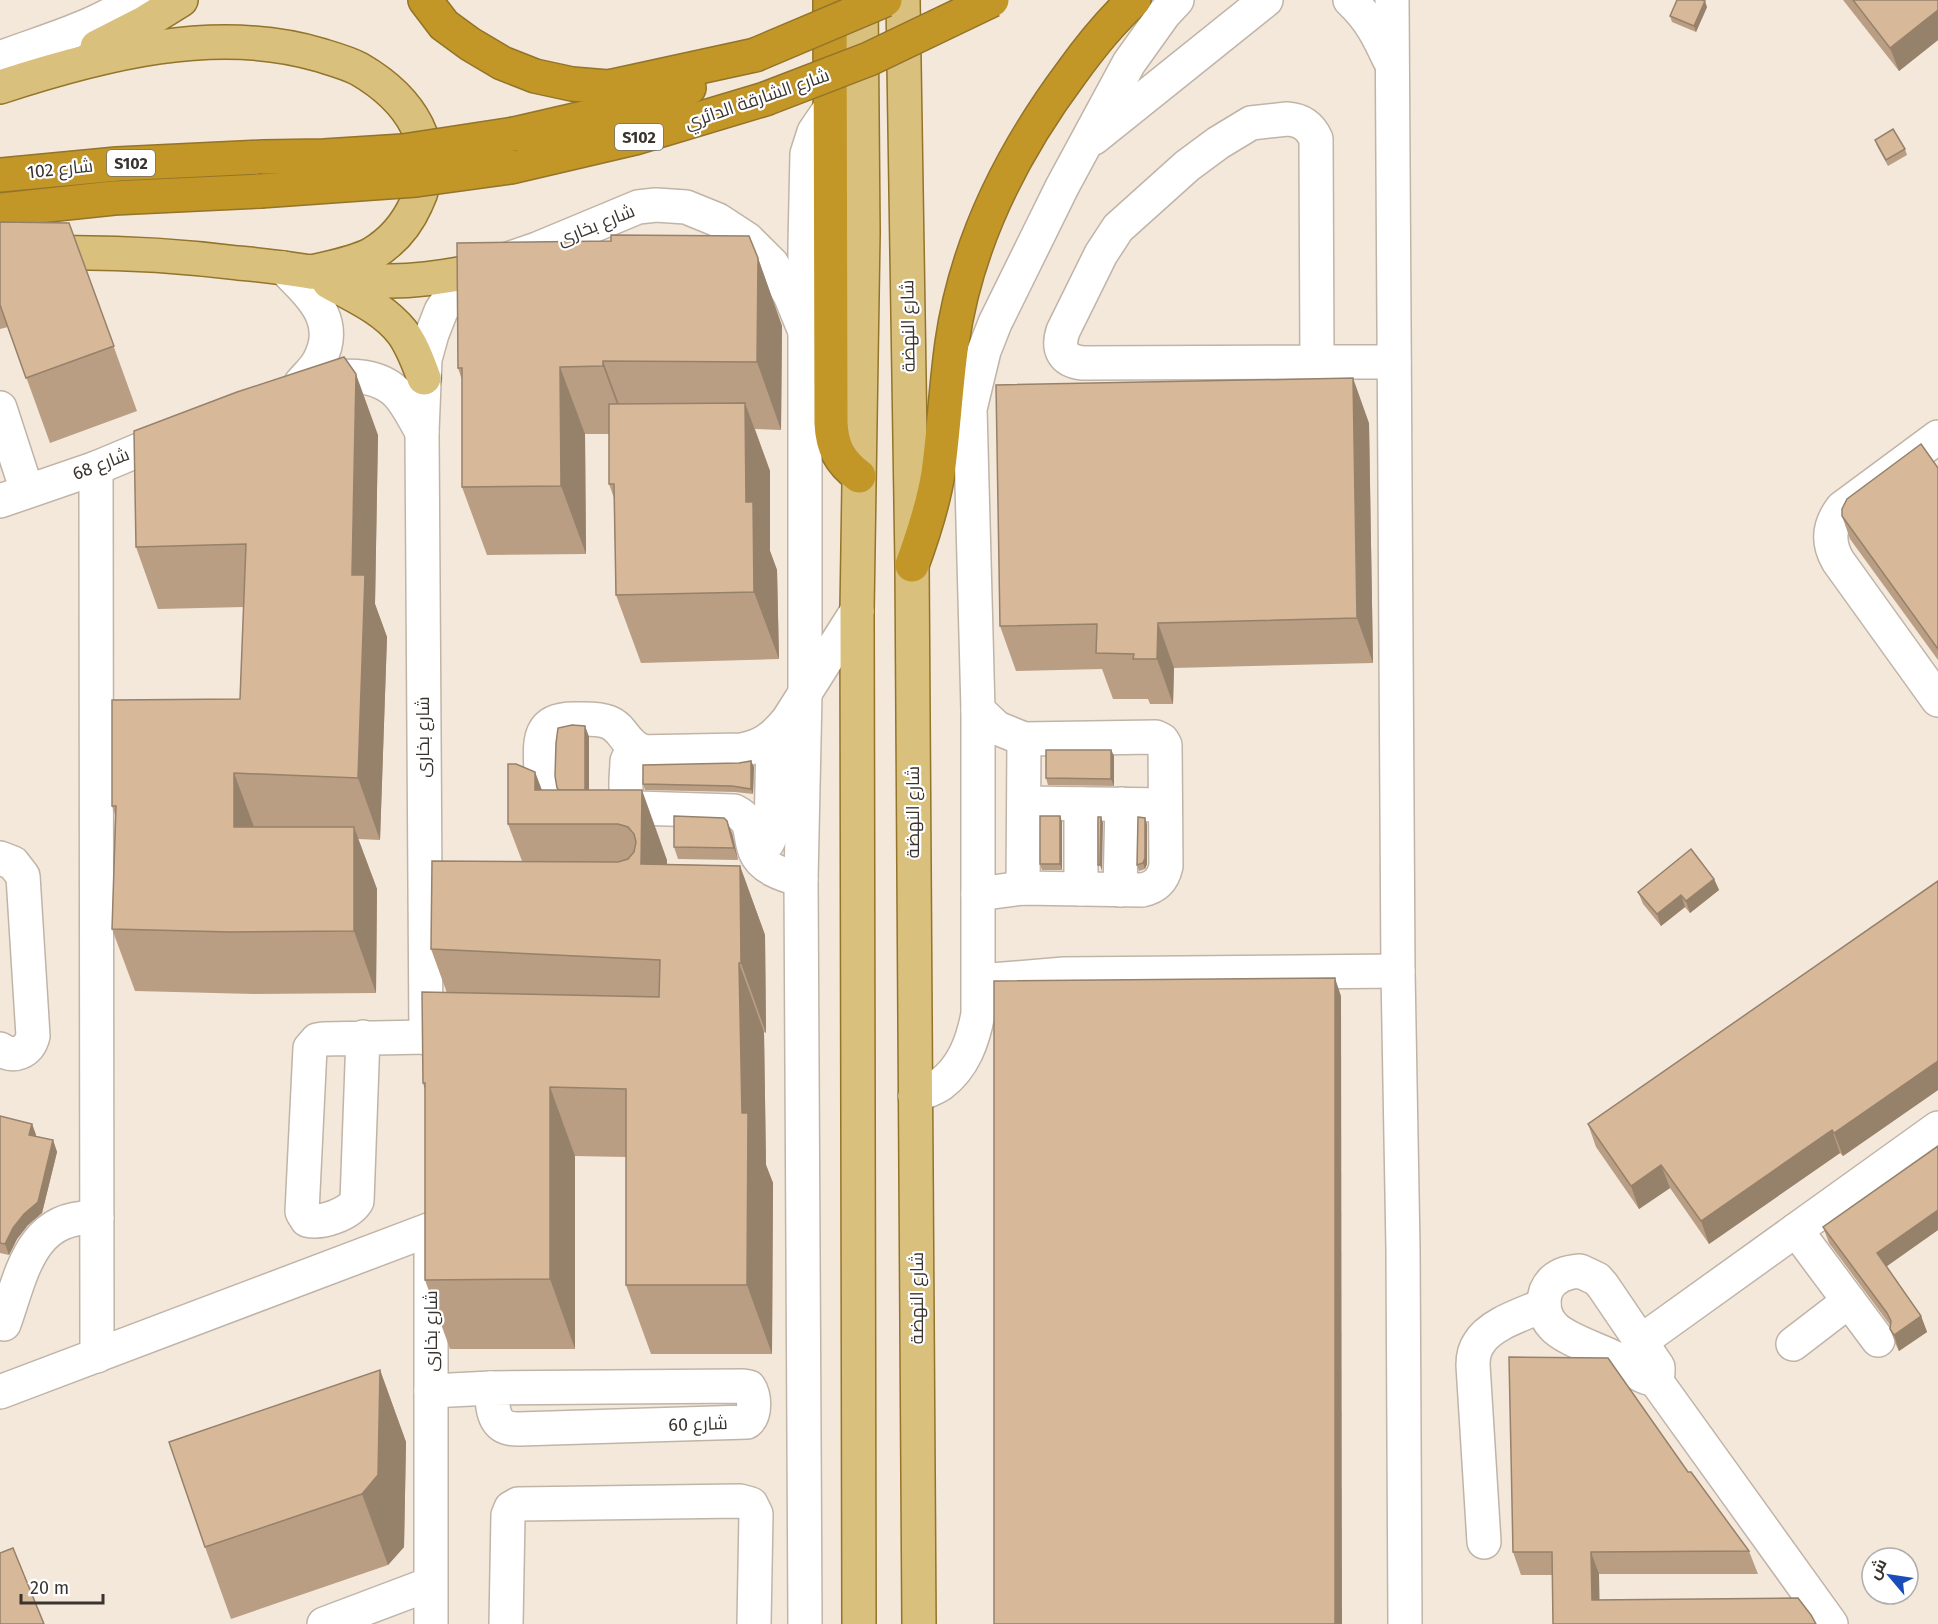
<svg xmlns="http://www.w3.org/2000/svg" width="1938" height="1624" font-family="'Fira Sans',Cairo,sans-serif">
<style>
.lines{fill:none;stroke-linecap:round;stroke-linejoin:round}
.minor-casing{stroke:#c0b4a8;stroke-width:36}
.major-casing{stroke:#92742a;stroke-width:36}
.highway-casing{stroke:#92742a;stroke-width:36}
.minor{stroke:#fff;stroke-width:33}
.major{stroke:#dac07d;stroke-width:33}
.highway{stroke:#c29627;stroke-width:33}
.highway-bridge-casing{stroke:#92742a;stroke-width:36;stroke-linecap:butt}
.highway-bridge{stroke:#c29627;stroke-width:33}
.wall{fill:#b99e84}
.shaded-wall{fill:#96816b}
.building{fill:#d7b899;stroke:#96816b;stroke-width:1.5}
.labels{text-anchor:middle;dominant-baseline:central;stroke-width:4.5;stroke-linejoin:round;paint-order:stroke}
.shield{fill:#fff;stroke:#74716d;stroke-width:1.5}
.shield-label{font-size:16px;font-weight:bold;fill:#39342f}
.street-label{font-size:18px;fill:#39342f;stroke:#fff}
</style>
<rect width="100%" height="100%" fill="#f4e8db"/>
<g class="lines">
<defs>
<g id="minor">
<path d="M1350,0C1370,19 1378,35 1389,59"/>
<path d="M1392,0L1398,971L1403,1249L1405,1624"/>
<path d="M0,58C44,41 95,28 134,0"/>
<path d="M1287,119C1302,120 1310,126 1316,139L1317,362L1083,363C1063,361 1057,349 1063,331L1101,254L1118,228L1187,166L1218,143L1251,123Z"/>
<path d="M1094,138L1266,0"/>
<path d="M284,268C310,295 341,320 319,361C315,369 307,376 301,383"/>
<path d="M1317,362H1394"/>
<path d="M311,381C338,375 375,371 397,393C407,403 414,419 422,432"/>
<path d="M0,408L27,491"/>
<path d="M1938,437L1842,508C1829,525 1827,542 1838,561L1938,700"/>
<path d="M96,468L97,1356"/>
<path d="M0,501L96,468L175,435"/>
<path d="M1025,803L1165,805"/>
<path d="M563,823C556,820 548,817 545,810C539,799 542,784 541,773C540,742 536,718 576,719C586,719 598,718 608,722C624,728 624,744 642,751"/>
<path d="M756,853L768,842L771,835L773,737"/>
<path d="M0,858L13,863L23,876L33,1036C29,1052 14,1059 0,1049"/>
<path d="M801,880C784,875 762,869 755,851C748,833 755,821 734,811L636,808C621,800 627,777 627,761L629,757L637,752L741,750C762,747 774,737 788,720L857,611"/>
<path d="M1023,888L1024,739"/>
<path d="M1081,889V804"/>
<path d="M1120,890L1122,804"/>
<path d="M978,894L1023,888L1142,890C1156,887 1163,880 1166,866L1165,745L1162,740L1156,737L1024,739L997,728L978,710"/>
<path d="M979,981L1064,974L1398,971"/>
<path d="M363,1037L357,1201C349,1214 322,1224 307,1220L302,1212L310,1048L317,1040L323,1039L426,1037"/>
<path d="M426,1038L422,432L425,359L432,334L441,311L455,289L470,272L537,249L638,207L656,205L686,207L718,220L747,239L772,264L790,295L806,334"/>
<path d="M915,1096C924,1092 934,1089 941,1084C964,1067 973,1040 978,1014V710L970,409L984,351L995,323L1062,187L1129,63L1164,14L1177,0"/>
<path d="M1796,1230L1878,1340"/>
<path d="M431,1252V1624"/>
<path d="M1580,1271L1597,1279L1603,1286L1658,1367V1373L1654,1378C1643,1381 1629,1365 1619,1360C1601,1350 1565,1340 1553,1326C1544,1317 1542,1303 1546,1291C1552,1277 1565,1272 1580,1271Z"/>
<path d="M4,1324C22,1274 30,1214 97,1218"/>
<path d="M1640,1342L1938,1128"/>
<path d="M1793,1344L1849,1301"/>
<path d="M1654,1378L1831,1624"/>
<path d="M743,1386L749,1387C755,1396 756,1415 747,1422L519,1429C492,1430 493,1409 491,1388Z"/>
<path d="M431,1391L491,1388"/>
<path d="M0,1392L431,1229"/>
<path d="M1484,1542L1473,1365C1473,1358 1474,1350 1479,1343C1490,1324 1524,1314 1544,1305"/>
<path d="M324,1624L430,1584"/>
<path d="M506,1624L508,1515L511,1508L518,1504L740,1501L751,1504L756,1514L754,1624"/>
<path d="M805,1624L801,880L805,694V245L807,154L814,132L831,107"/>
</g>
<g id="major">
<path d="M903,0L912,565L919,1624"/>
<path d="M97,47L144,23L181,0"/>
<path d="M0,87C101,54 216,24 320,55C333,59 348,63 359,69C409,98 444,146 416,204C407,224 392,242 372,254C353,264 332,267 311,272"/>
<path d="M0,255C80,250 159,253 238,263C262,265 286,268 311,272C335,275 359,281 383,281C413,282 441,277 470,272"/>
<path d="M329,282C354,296 383,308 402,332C412,345 418,362 424,378"/>
<path d="M859,1624L857,611L863,232L861,0"/>
</g>
<g id="highway">
<path d="M425,0L444,25L470,44L502,63L535,76L572,84L608,87L755,55"/>
<path d="M830,0L831,423C832,447 840,462 859,476"/>
<path d="M514,134L631,107L689,88"/>
<path d="M511,167L635,138L765,99"/>
<path d="M0,175L117,164L263,157"/>
<path d="M0,210L114,198L260,191"/>
<path d="M912,565C923,535 933,505 938,473C944,430 946,386 952,343C966,244 1013,151 1072,72C1090,47 1111,21 1134,0"/>
</g>
</defs>
<use href="#minor" class="minor-casing"/>
<use href="#major" class="major-casing"/>
<use href="#highway" class="highway-casing"/>
<use href="#minor" class="minor"/>
<use href="#major" class="major"/>
<use href="#highway" class="highway"/>
<defs>
<g id="highway-bridge">
<path d="M755,55L885,0"/>
<path d="M765,99L869,59L992,0"/>
<path d="M263,157L324,156L403,151L514,134"/>
<path d="M260,191L416,180L511,167"/>
</g>
</defs>
<use href="#highway-bridge" class="highway-bridge-casing"/>
<use href="#highway-bridge" class="highway-bridge"/>
</g>
<g class="wall">
<path d="M1843,0H1938V40L1899,71Z"/>
<path d="M1707,7L1696,32L1672,22L1670,16Z"/>
<path d="M1875,140L1905,149L1907,155L1888,166L1877,146Z"/>
<path d="M0,222L69,223L137,411L50,443L8,327L0,329Z"/>
<path d="M758,258L782,326L781,430L755,429L770,471V551L777,570L779,659L641,663L616,595L614,498L609,484V434H585L586,554L487,555L462,487V380L458,368Z"/>
<path d="M1369,423L1373,663L1174,668L1173,704H1150L1148,699H1113L1102,669L1016,671L1000,626Z"/>
<path d="M378,435L375,604L387,637L380,840L358,839L377,889L376,993L254,994L135,991L112,929L115,815L112,806L240,699L244,607L158,609L136,547Z"/>
<path d="M1938,468V660L1850,539L1842,516Z"/>
<path d="M585,726L589,737V790L667,860V864L740,866L765,935L766,1033L764,1032L766,1165L773,1183L772,1354H651L626,1285V1157L575,1156V1349H450L425,1280V1090L423,1083L447,993L431,949L522,861L508,824L535,772L542,790H558L557,788Z"/>
<path d="M1111,750L1114,756V786L1048,785L1046,778Z"/>
<path d="M751,761L754,767L753,794L735,792L645,790L643,784Z"/>
<path d="M1060,816L1062,822V870H1042L1040,864Z"/>
<path d="M1147,824V864L1145,869L1139,871L1137,865Z"/>
<path d="M732,833L738,860L678,859L674,847Z"/>
<path d="M1714,879L1719,890L1690,913L1685,907L1661,926L1643,904L1638,892Z"/>
<path d="M1938,881V1090L1843,1156L1840,1153L1709,1244L1670,1188L1639,1209L1596,1147L1588,1124Z"/>
<path d="M0,1116L32,1124L36,1135L35,1136L53,1140L57,1152L42,1213L28,1225L17,1239L9,1255L0,1253Z"/>
<path d="M1938,1146V1230L1886,1266L1921,1316L1927,1332L1899,1351L1896,1345L1890,1329V1325L1829,1243L1823,1227Z"/>
<path d="M380,1370L406,1442L404,1547L388,1565L231,1619L205,1547Z"/>
<path d="M1688,1472L1749,1551L1758,1574H1599L1553,1624L1552,1575H1521L1513,1552Z"/>
</g>
<g class="shaded-wall">
<path d="M1705,1L1707,7L1696,32L1694,26Z"/>
<path d="M1938,10V40L1899,71L1890,48Z"/>
<path d="M758,258L782,326L781,430L757,362Z"/>
<path d="M603,361L628,429V434L603,366Z"/>
<path d="M560,367L585,434L586,554L561,486Z"/>
<path d="M356,374L378,435L375,604L387,637L380,840L358,778L352,575Z"/>
<path d="M1353,378L1369,423L1373,663L1357,618Z"/>
<path d="M745,403L770,471V551L777,570L779,659L754,592L746,502Z"/>
<path d="M1158,623L1174,668L1173,704L1157,659Z"/>
<path d="M585,726L589,737V805L585,794Z"/>
<path d="M1111,750L1114,756V786L1111,779Z"/>
<path d="M751,761L754,767L753,794L751,789Z"/>
<path d="M535,772L554,824L535,790Z"/>
<path d="M234,773L257,835L234,827Z"/>
<path d="M642,790L667,860V933L641,864Z"/>
<path d="M1060,816L1062,822V870L1060,864Z"/>
<path d="M1101,817L1103,823L1102,871L1100,865Z"/>
<path d="M1145,818L1147,824V864L1145,869L1143,863Z"/>
<path d="M727,821L732,833L738,860L734,848Z"/>
<path d="M354,827L377,889L376,993L354,931Z"/>
<path d="M740,866L765,935L766,1033L741,963Z"/>
<path d="M1714,879L1719,890L1690,913L1686,901Z"/>
<path d="M1681,895L1685,907L1661,926L1657,914Z"/>
<path d="M739,963L764,1032L766,1165L773,1183L772,1354L747,1285L742,1113Z"/>
<path d="M1335,978L1341,996L1342,1624H1335Z"/>
<path d="M1938,1061V1090L1843,1156L1834,1133Z"/>
<path d="M550,1087L575,1156V1349L550,1279Z"/>
<path d="M32,1124L36,1135L33,1146L29,1135Z"/>
<path d="M1832,1130L1840,1153L1709,1244L1701,1221Z"/>
<path d="M53,1140L57,1152L42,1213L28,1225L17,1239L9,1255L5,1244Z"/>
<path d="M1661,1165L1670,1188L1639,1209L1631,1186Z"/>
<path d="M1938,1210V1230L1883,1269L1877,1253Z"/>
<path d="M1921,1316L1927,1332L1899,1351L1894,1335Z"/>
<path d="M380,1370L406,1442L404,1547L388,1565L362,1494Z"/>
<path d="M1591,1552L1599,1574L1600,1623L1592,1600Z"/>
</g>
<g class="building">
<path d="M1677,0H1702L1705,1L1694,26L1670,16Z"/>
<path d="M1853,0H1938V10L1890,48Z"/>
<path d="M1893,129L1905,149L1886,160L1875,140Z"/>
<path d="M0,222L69,223L114,346L26,378L0,305Z"/>
<path d="M611,235L749,236L758,258L757,362L603,361V366L560,367L561,486L462,487V368H458L457,243L611,241Z"/>
<path d="M344,357L356,374L352,575H365L358,778L234,773V827H354V931L231,932L112,929L116,806H112V700L240,699L246,544L136,547L134,431L237,392Z"/>
<path d="M1353,378L1357,618L1158,623L1157,659H1133L1134,654L1096,653L1097,624L1000,626L996,385Z"/>
<path d="M745,403L746,502H753L754,592L616,595L614,484H609V404Z"/>
<path d="M1921,444L1938,468V649L1842,516V509L1847,499Z"/>
<path d="M572,725L585,726V790H559L557,788L555,776L556,743L558,728Z"/>
<path d="M1046,750H1111V779L1046,778Z"/>
<path d="M751,761V789L732,786L643,784V765L739,763Z"/>
<path d="M508,764H516L535,772V790H642L641,864L740,866L741,963H739L742,1113H748L747,1285H626V1089L550,1087V1279L425,1280V1083H423L422,992L659,997L660,960L431,949L432,861L618,862L628,859L634,852L636,842L634,834L628,827L618,824H508Z"/>
<path d="M674,816L724,818L727,821L734,848L674,847Z"/>
<rect x="1040" y="816" width="20" height="48"/>
<path d="M1098,817H1101L1100,865H1098Z"/>
<path d="M1138,817L1145,818V858L1143,863L1137,865Z"/>
<path d="M1691,849L1714,879L1686,901L1681,895L1657,914L1638,892Z"/>
<path d="M1938,881V1061L1834,1133L1832,1130L1701,1221L1661,1165L1631,1186L1588,1124Z"/>
<path d="M1335,978V1624H994V981Z"/>
<path d="M0,1116L32,1124L29,1135L53,1140L38,1202L24,1214L13,1228L5,1244L0,1243Z"/>
<path d="M1938,1146V1210L1877,1253L1921,1316L1894,1335L1890,1329L1891,1321L1887,1313L1823,1227Z"/>
<path d="M1509,1357L1608,1358L1688,1472H1691L1749,1551L1591,1552L1592,1600L1798,1598L1811,1615L1816,1624H1553L1552,1552H1513Z"/>
<path d="M380,1370L378,1475L362,1494L205,1547L169,1442Z"/>
<path d="M13,1548L44,1624H0V1553Z"/>
</g>
<g class="labels">
<g class="shield">
<rect x="615" y="124" width="48" height="26" rx="4.5"/>
<rect x="107" y="150" width="48" height="26" rx="4.5"/>
</g>
<g class="shield-label">
<text x="639" y="137">S102</text>
<text x="131" y="163">S102</text>
</g>
<g class="street-label">
<text transform="translate(757 99) rotate(-19)">شارع الشارقة الدائري</text>
<text transform="translate(60 169) rotate(-6)">شارع 102</text>
<text transform="translate(596 225) rotate(-22)">شارع بخارى</text>
<text transform="translate(908 326) rotate(-91)">شارع النهضة</text>
<text transform="translate(101 464) rotate(-21)">شارع 68</text>
<text transform="translate(423 737) rotate(-90)">شارع بخارى</text>
<text transform="translate(913 812) rotate(-90)">شارع النهضة</text>
<text transform="translate(917 1298) rotate(-90)">شارع النهضة</text>
<text transform="translate(431 1331) rotate(-90)">شارع بخارى</text>
<text transform="translate(698 1424) rotate(-2)">شارع 60</text>
</g>
</g>
<g transform="translate(1890 1576) rotate(299)"><circle r="28" fill="#ffffff" stroke="#b0aeac" stroke-width="1.5"/>
<path d="M0-4.5L10 22L0 15L-10 22Z" fill="#1b4dba"/>
<text y="-9" font-size="16" font-weight="bold" text-anchor="middle" fill="#39342f">ش</text>
</g>
<path d="M21 1594v9h82v-9" fill="none" stroke="#39342f" stroke-width="3"/>
<text x="30" y="1594" font-size="18" fill="#39342f" stroke="#ffffff" stroke-width="4.5" paint-order="stroke">20 m</text>
</svg>
